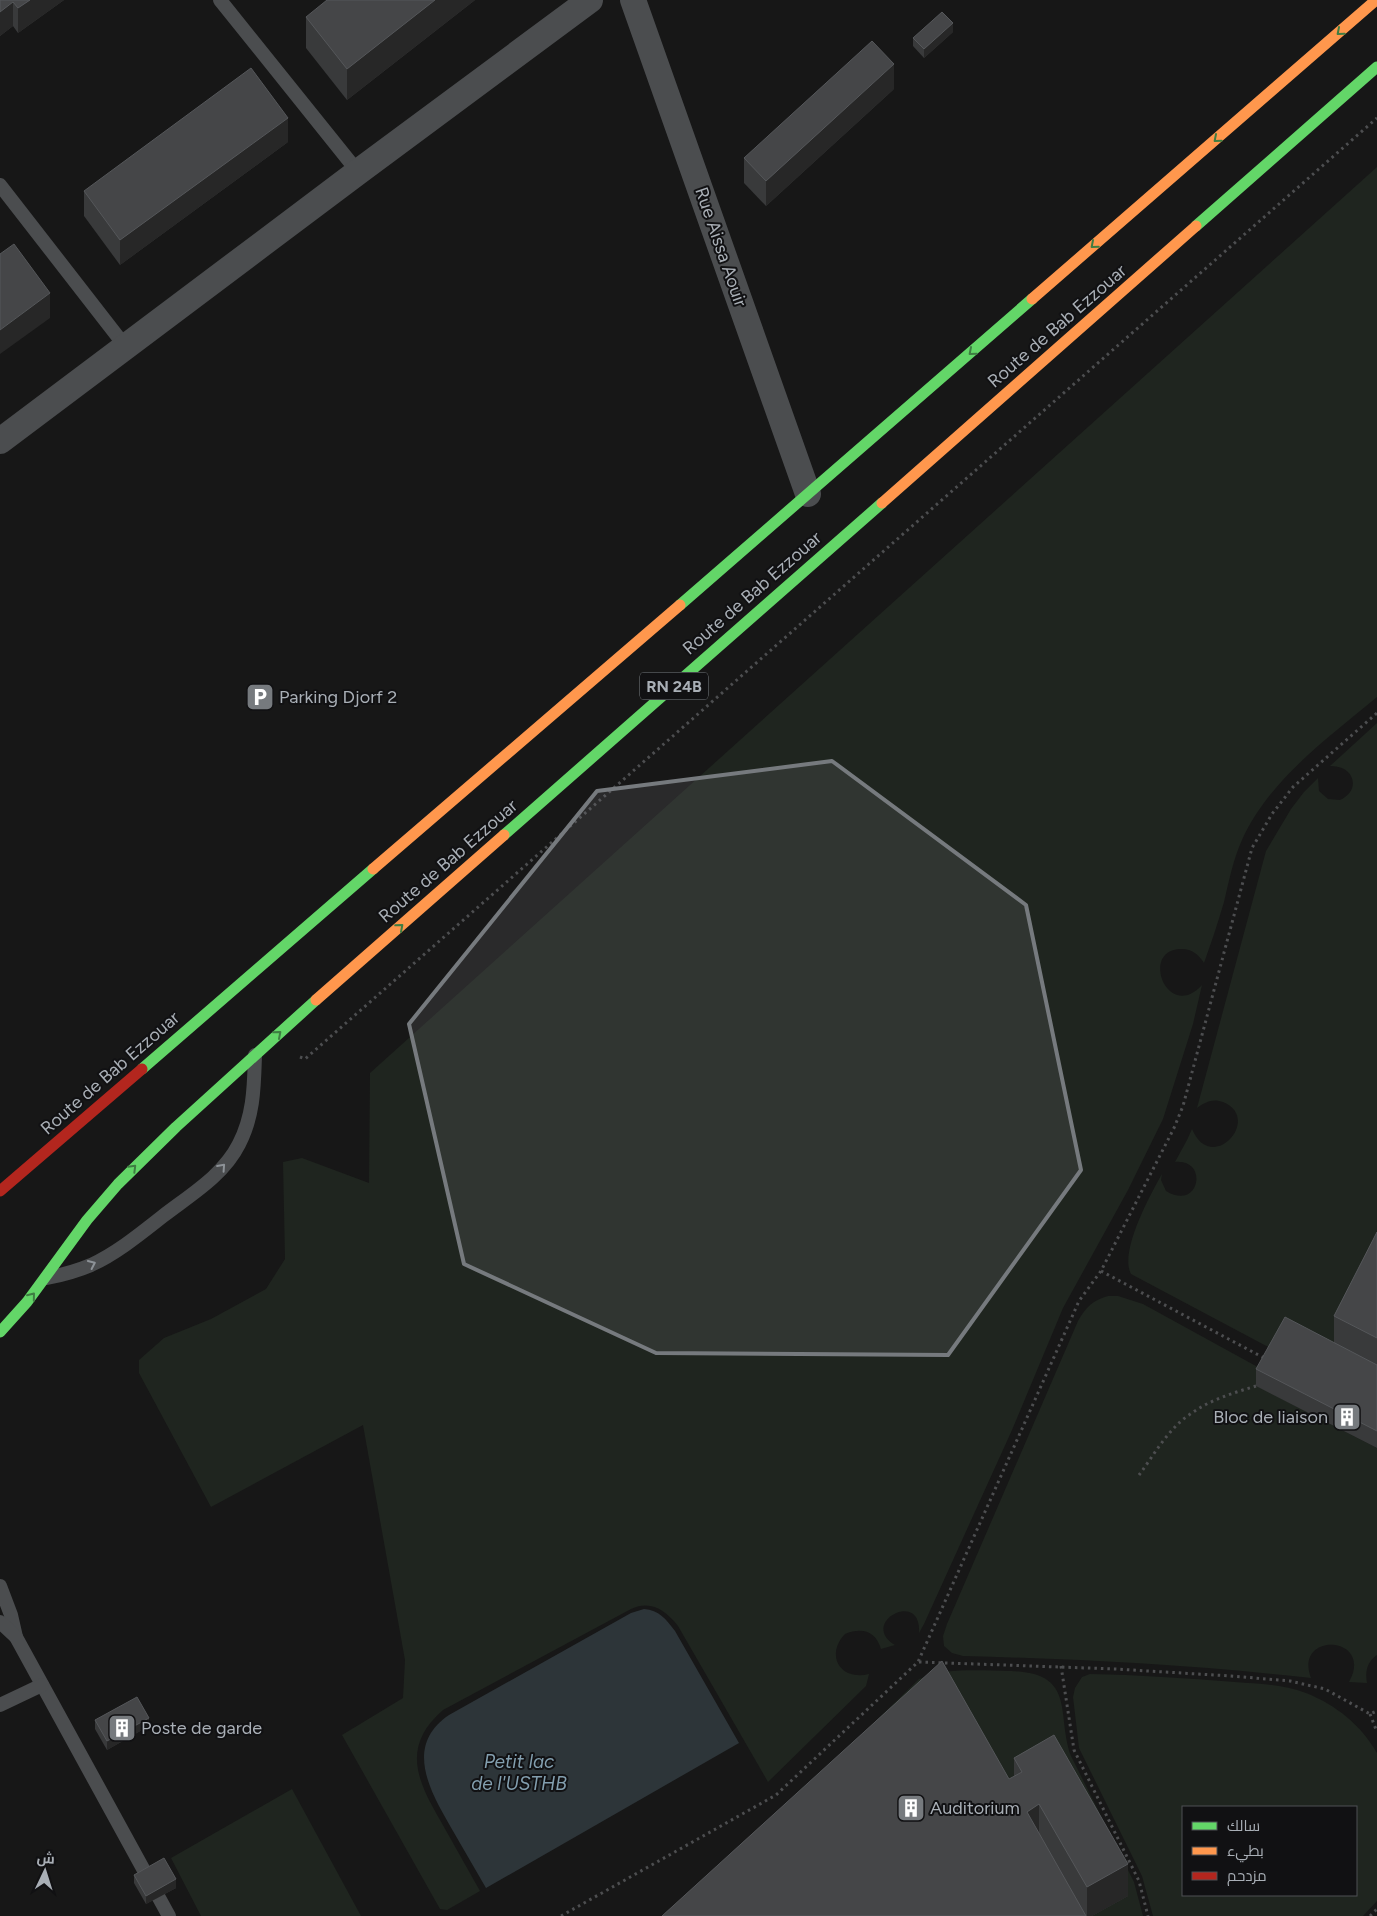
<svg xmlns="http://www.w3.org/2000/svg" width="1377" height="1916" font-family="Figtree,Cairo,sans-serif">
<style>
.green{fill:#1f251f;fill-rule:evenodd}
.water{fill:#2d3539}
.lines{fill:none;stroke-linecap:round;stroke-linejoin:round}
.path{stroke:#4d4e50;stroke-width:3;stroke-dasharray:2.5 4;stroke-linecap:butt}
.lane{stroke:#4b4d4f;stroke-width:14}
.street{stroke:#4b4d4f;stroke-width:26}
.fast{stroke:#63d668;stroke-width:11}
.slow{stroke:#ff974d;stroke-width:11}
.jam{stroke:#b3261e;stroke-width:11}
.wall{fill:#393a3b}
.shaded-wall{fill:#272727}
.building{fill:#454648;stroke:#55575a}
.oneway{stroke:#3e7d42}
.oneway2{stroke:#8d9297}
.marked{fill:#767a7e;fill-opacity:0.2;stroke:#767a7e;stroke-width:4;stroke-linejoin:round}
.labels{text-anchor:middle;dominant-baseline:central;stroke-width:4;stroke-linejoin:round;paint-order:stroke}
.shield{fill:#111113;stroke:#7b8085;stroke-width:1}
.shield-label{font-size:16px;font-weight:bold;fill:#a9afb6}
.street-label{font-size:18px;fill:#a9afb6;stroke:#111113}
.poi-label{font-size:18px;fill:#a9afb6;stroke:#111113;text-anchor:start}
.water-label{font-size:19px;font-style:italic;fill:#839faf;stroke:#111113}
</style>
<rect width="100%" height="100%" fill="#171717"/>
<g class="green">
<path d="M1377,167V697C1328,738 1269,780 1242,840C1233,860 1229,881 1224,902C1218,923 1211,943 1204,963C1199,955 1192,949 1182,949C1139,948 1167,1023 1202,985L1193,1024L1163,1119L1128,1190L1063,1308L1012,1430L924,1624L919,1633C922,1588 858,1623 895,1645L881,1649C876,1631 862,1627 845,1634C825,1655 840,1681 869,1674L866,1686L768,1782L678,1626C665,1610 651,1600 631,1609L443,1710C398,1749 420,1785 444,1827C456,1848 468,1870 480,1891L447,1910L440,1909L342,1735L403,1698L405,1660L363,1425L211,1507L139,1373V1360L164,1338L211,1319L266,1289L285,1259L283,1162L302,1158L369,1183L370,1073Z"/>
<path d="M1377,723V1264L1334,1348L1276,1351L1131,1274C1119,1252 1150,1195 1162,1174L1161,1180L1166,1191C1200,1212 1209,1158 1175,1162L1187,1140L1192,1129C1212,1176 1263,1118 1223,1102C1213,1098 1205,1102 1197,1108L1266,851L1291,809L1304,792L1318,778L1319,791L1328,799L1340,800C1362,790 1354,765 1330,766Z"/>
<path d="M1108,1296H1118L1143,1304L1265,1371L1257,1386L1377,1448V1655C1367,1662 1365,1671 1367,1683L1349,1682C1375,1635 1293,1631 1311,1678C1195,1665 1080,1659 963,1656L952,1653L944,1646L943,1636L947,1624L1078,1321C1086,1307 1093,1300 1108,1296Z"/>
<path d="M1011,1671C1077,1673 1056,1714 1071,1756L1134,1882L1143,1916H1092L1127,1896L1014,1790L784,1810L919,1679C948,1667 981,1671 1011,1671Z"/>
<path d="M1090,1674C1138,1675 1186,1678 1235,1682C1258,1684 1283,1684 1306,1693C1336,1705 1361,1725 1377,1753V1901L1363,1916H1153L1142,1876L1079,1748L1073,1697L1075,1688L1082,1677ZM1183,1807H1356V1895H1183Z"/>
<path d="M292,1789L361,1916H201L171,1858Z"/>
</g>
<path class="water" d="M644,1609C659,1610 666,1619 675,1631L739,1743L486,1888C475,1869 464,1850 453,1831C432,1794 402,1747 449,1715L631,1613Z"/>
<g class="lines">
<g class="path">
<path d="M300,1057L305,1059L1377,118"/>
<path d="M1101,1271L1266,1359"/>
<path d="M1139,1475C1154,1455 1168,1429 1189,1415C1209,1400 1233,1393 1256,1386"/>
<path d="M919,1662L1115,1669L1231,1676L1290,1681L1325,1689L1370,1714L1377,1711"/>
<path d="M1061,1666L1074,1750L1139,1881L1148,1916"/>
<path d="M1370,1714L1377,1732"/>
<path d="M561,1916L776,1795L918,1662L1079,1301L1101,1271L1174,1128L1183,1106L1252,848L1272,814L1293,787L1377,713"/>
<path d="M1370,1916L1377,1909"/>
</g>
<g class="lane">
<path d="M220,0L358,172"/>
<path d="M0,185L125,346"/>
<path d="M47,1278C62,1275 77,1271 91,1265C117,1253 140,1234 163,1216C190,1195 223,1176 239,1144C254,1115 254,1086 255,1055"/>
<path d="M0,1586L11,1615L16,1637"/>
<path d="M0,1622L16,1637L169,1916"/>
<path d="M0,1705L42,1685"/>
</g>
<g class="street">
<path d="M633,0L808,494"/>
<path d="M0,441L358,172L590,0"/>
</g>
<g class="fast">
<path d="M1196,226L1377,67"/>
<path d="M680,605L1032,299"/>
<path d="M504,835L882,503"/>
<path d="M142,1069L373,869"/>
<path d="M0,1332L27,1302L87,1220L118,1184L176,1127L316,1000"/>
</g>
<g class="slow">
<path d="M1032,299L1376,0"/>
<path d="M882,503L1196,226"/>
<path d="M373,869L680,605"/>
<path d="M316,1000L504,835"/>
</g>
<path class="jam" d="M0,1191L142,1069"/>
</g>
<g class="wall">
<path d="M0,0H64L18,33L13,26L0,36Z"/>
<path d="M475,0L347,100L306,48V17Z"/>
<path d="M953,32L924,58L913,46V38Z"/>
<path d="M894,89L766,206L744,183V158Z"/>
<path d="M288,142L120,265L84,216V191Z"/>
<path d="M1377,1232V1448L1256,1386V1369L1334,1343V1316Z"/>
<path d="M95,1720L149,1726L107,1750L95,1729Z"/>
<path d="M1014,1758L1128,1896L1092,1916H662L1009,1779L1014,1777Z"/>
<path d="M134,1875L176,1888L146,1904L134,1883Z"/>
</g>
<g class="shaded-wall">
<path d="M30,0H64L18,33V8Z"/>
<path d="M435,0H475L347,100V69Z"/>
<path d="M13,2V26L0,36V12Z"/>
<path d="M953,23V32L924,58V49Z"/>
<path d="M894,64V89L766,206V181Z"/>
<path d="M288,118V142L120,265V240Z"/>
<path d="M50,293V318L0,354V330Z"/>
<path d="M149,1718V1726L107,1750V1741Z"/>
<path d="M1039,1804V1836L1027,1812Z"/>
<path d="M1128,1864V1896L1092,1916H1087V1887Z"/>
<path d="M176,1879V1888L146,1904V1896Z"/>
</g>
<g class="building">
<path d="M0,0H30L18,8L13,2L0,12Z"/>
<path d="M327,0H435L347,69L306,17Z"/>
<path d="M942,12L953,23L924,49L913,38Z"/>
<path d="M872,41L894,64L766,181L744,158Z"/>
<path d="M251,68L288,118L120,240L84,191Z"/>
<path d="M14,244L50,293L0,330V254Z"/>
<path d="M1377,1232V1338L1334,1316Z"/>
<path d="M1285,1317L1377,1365V1431L1256,1369Z"/>
<path d="M942,1661L1009,1779L1022,1772L1014,1758L1054,1735L1128,1864L1087,1887L1039,1804L1027,1812L1086,1916H662Z"/>
<path d="M137,1697L149,1718L107,1741L95,1720Z"/>
<path d="M164,1858L176,1879L146,1896L134,1875Z"/>
</g>
<defs><path id="oneway-chevron" d="M-2-3.5L2.5 0L-2 3.5" fill="none" stroke-width="1.6" stroke-linecap="round" stroke-linejoin="round" transform="scale(1.25)"/></defs>
<g class="oneway">
<use href="#oneway-chevron" transform="translate(1340 32) rotate(139)"/>
<use href="#oneway-chevron" transform="translate(1217 139) rotate(139)"/>
<use href="#oneway-chevron" transform="translate(1094 245) rotate(139)"/>
<use href="#oneway-chevron" transform="translate(972 352) rotate(139)"/>
<use href="#oneway-chevron" transform="translate(400 927) rotate(-41)"/>
<use href="#oneway-chevron" transform="translate(278 1034) rotate(-41)"/>
<use href="#oneway-chevron" transform="translate(133 1168) rotate(-45)"/>
<use href="#oneway-chevron" transform="translate(32 1296) rotate(-51)"/>
</g>
<g class="oneway2">
<use href="#oneway-chevron" transform="translate(222 1167) rotate(-48)"/>
<use href="#oneway-chevron" transform="translate(92 1264) rotate(-25)"/>
</g>
<path class="marked" d="M832,761L1026,905L1081,1170L948,1355L656,1353L464,1264L409,1024L597,791Z"/>
<defs>
<symbol id="parking-square" viewBox="-11 -11 22 22"><rect x="-9" y="-9" width="18" height="18" rx="4" fill="#767a7e" stroke="#111113"/><path d="M-3.5-5.5H1a3.5 3.5 0 0 1 0 7H-1V5.5H-3.5ZM-1-3.4V-.6H.8a1.4 1.4 0 0 0 0-2.8Z" fill="#fff"/></symbol>
<symbol id="building-square" viewBox="-11 -11 22 22"><rect x="-9" y="-9" width="18" height="18" rx="4" fill="#767a7e" stroke="#111113"/><path d="M-4-6H4V6H1V3H-1V6H-4ZM-2.5-4.3h1.7v1.8h-1.7ZM.8-4.3h1.7v1.8H.8ZM-2.5-1h1.7V.8h-1.7ZM.8-1h1.7V.8H.8Z" fill="#fff"/></symbol>
</defs>
<g fill-rule="evenodd">
<use href="#parking-square" x="244" y="681" width="32" height="32"/>
<use href="#building-square" x="1331" y="1401" width="32" height="32"/>
<use href="#building-square" x="106" y="1712" width="32" height="32"/>
<use href="#building-square" x="895" y="1792" width="32" height="32"/>
</g>
<g class="labels">
<rect class="shield" x="640" y="672.5" width="68" height="27" rx="4"/>
<g class="shield-label">
<text x="674" y="686">RN 24B</text>
</g>
<g class="street-label">
<text transform="translate(721 247) rotate(71)">Rue Aissa Aouir</text>
<text transform="translate(1057 326) rotate(-41)">Route de Bab Ezzouar</text>
<text transform="translate(752 593) rotate(-41)">Route de Bab Ezzouar</text>
<text transform="translate(448 861) rotate(-41)">Route de Bab Ezzouar</text>
<text transform="translate(110 1073) rotate(-41)">Route de Bab Ezzouar</text>
</g>
<g class="poi-label">
<text x="279" y="697">Parking Djorf 2</text>
<text x="1328" y="1417" text-anchor="end">Bloc de liaison</text>
<text x="141" y="1728">Poste de garde</text>
<text x="930" y="1808">Auditorium</text>
</g>
<g class="water-label">
<text x="519" y="1761">Petit lac<tspan x="519" dy="22">de l'USTHB</tspan></text>
</g>
</g>
<rect x="1182" y="1806" width="175" height="90" fill="#111113" stroke="#4e5054"/>
<rect x="1192" y="1822" width="25" height="8" fill="#63d668" stroke="#4e5054"/>
<text x="1227" y="1831" font-size="15" fill="#a9afb6">سالك</text>
<rect x="1192" y="1847" width="25" height="8" fill="#ff974d" stroke="#4e5054"/>
<text x="1227" y="1856" font-size="15" fill="#a9afb6">بطيء</text>
<rect x="1192" y="1872" width="25" height="8" fill="#b3261e" stroke="#4e5054"/>
<text x="1227" y="1881" font-size="15" fill="#a9afb6">مزدحم</text>
<g transform="translate(45 1871) rotate(4)" stroke="#111113" stroke-width="4" paint-order="stroke">
<path d="M0-4L9 19L0 12L-9 19Z" fill="#a9afb6"/>
<text y="-8" font-size="14" font-weight="bold" text-anchor="middle" fill="#a9afb6">ش</text>
</g>
</svg>
